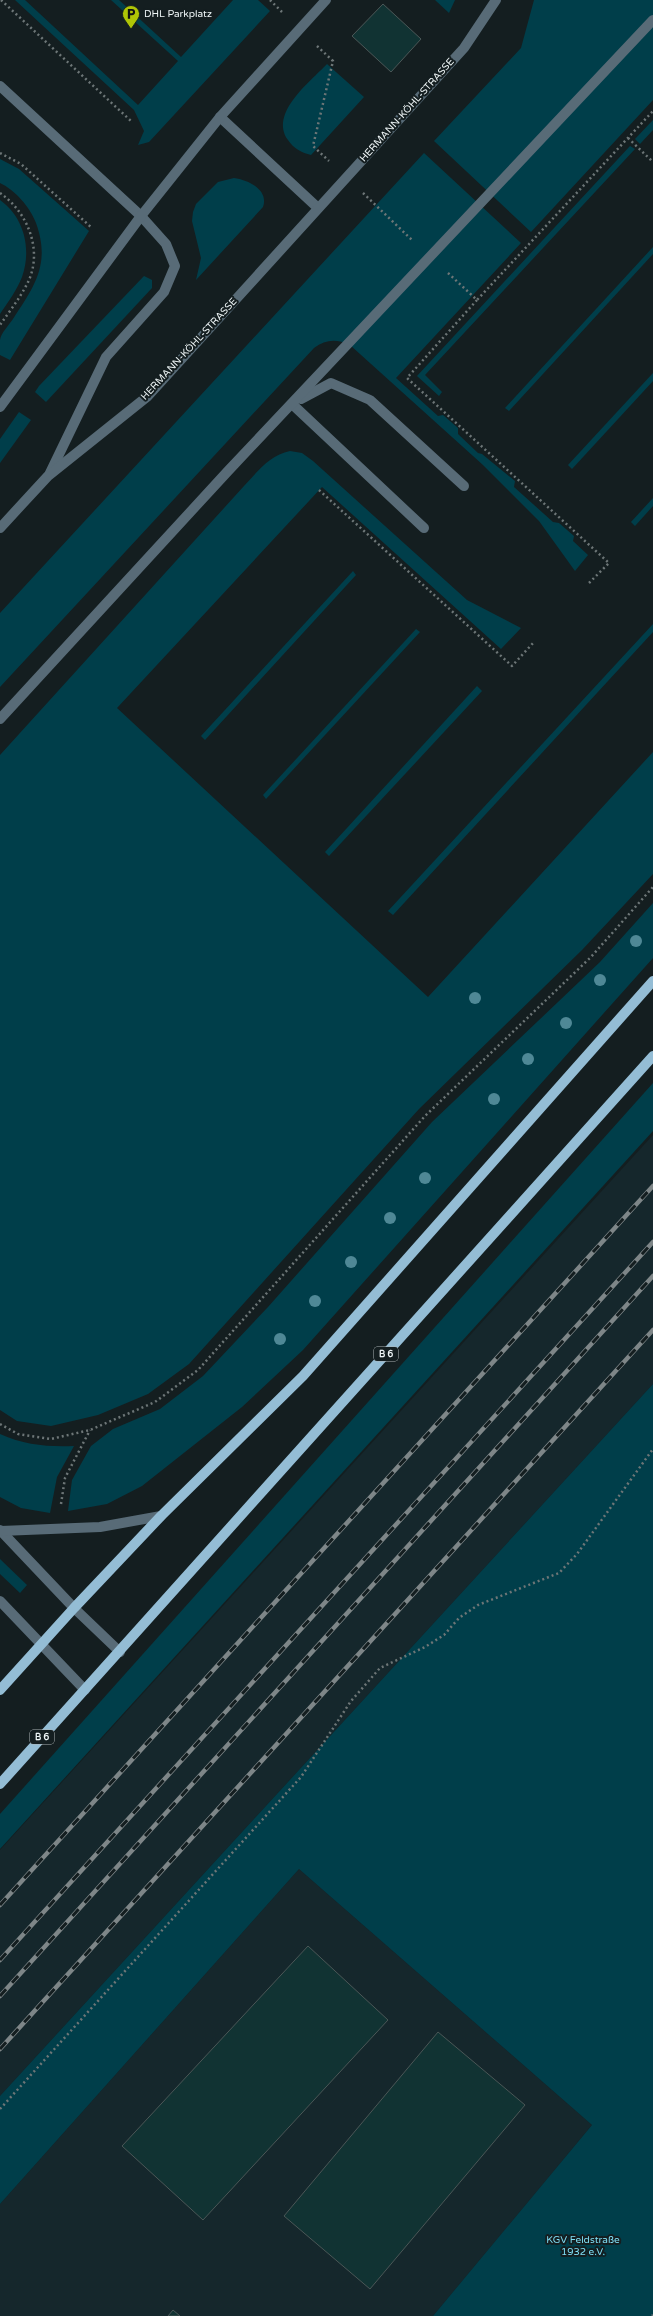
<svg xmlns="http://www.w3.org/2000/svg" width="653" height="2316" font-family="'Varela Round',sans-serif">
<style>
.built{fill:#15272c}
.green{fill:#003e4a}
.building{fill:#133;stroke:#4b5757}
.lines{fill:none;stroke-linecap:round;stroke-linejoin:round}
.path{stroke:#6d7677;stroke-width:2.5;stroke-dasharray:2 3;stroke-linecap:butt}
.minor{stroke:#586b77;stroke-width:10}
.major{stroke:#94bdd5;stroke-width:10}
.rail-casing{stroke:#7e8688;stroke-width:4.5}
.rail{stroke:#141e20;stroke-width:3;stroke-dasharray:9;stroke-linecap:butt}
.tree{fill:#4f8896}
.labels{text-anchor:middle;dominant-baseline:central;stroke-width:4;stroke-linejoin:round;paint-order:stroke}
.shield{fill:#141e20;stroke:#adb4b6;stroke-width:1}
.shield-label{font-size:9px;font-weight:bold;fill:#eef5f6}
.poi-label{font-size:10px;fill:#eef5f6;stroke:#141e20;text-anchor:start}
.street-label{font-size:10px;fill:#eef5f6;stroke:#141e20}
.park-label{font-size:10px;fill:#7fdff6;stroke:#141e20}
</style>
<rect width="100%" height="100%" fill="#141e20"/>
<g class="built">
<path d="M653,1135V1384L0,2096V1850Z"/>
<path d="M299,1869L592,2125L433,2316H0V2204Z"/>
</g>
<g class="green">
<path d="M15,0H25L138,105L178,61L111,0H119L181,57L233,0H258L270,11L149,142L138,145L144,131L134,110Z"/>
<path d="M435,0H455L449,13Z"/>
<path d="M534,0H653V100L531,232L434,141L521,48Z"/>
<path d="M327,64L364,97L311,155C302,153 293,148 288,140C269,113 310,82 327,64Z"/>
<path d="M653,120V130L640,144L635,139Z"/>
<path d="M630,146L635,149L425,375L442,392L439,396L417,376Z"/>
<path d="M424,153L521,243L396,378L438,416L443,415L458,428V434L478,453L482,454L515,481L514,487L553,522L559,523L574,536L573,541L588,555L575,571L539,521L483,465L350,345C337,339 326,339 314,348L0,687V613Z"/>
<path d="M0,159L19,169L89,231L10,360L0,355C0,351 0,345 0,340C1,333 9,325 13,319C34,287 51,264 36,223C30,207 15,190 0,183Z"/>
<path d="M234,178C249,180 269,190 263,207L196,280L201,258L192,221L193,212L196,204L218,182Z"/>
<path d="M0,200C24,217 32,249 22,277C17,290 8,302 0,314Z"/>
<path d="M653,247V254L509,411L505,408Z"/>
<path d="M144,276L152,280V288L46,402L35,392L39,386Z"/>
<path d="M653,373V381L572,469L568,465Z"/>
<path d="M19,412L31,420L0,463V439Z"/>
<path d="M290,451L302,453L313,461L467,600L521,628L501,649L322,487L117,708L428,997L653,752V874L582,950L419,1109L189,1364L148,1394L98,1415L51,1426L17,1421L0,1410V755L244,486C258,471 270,455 290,451Z"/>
<path d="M653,498V506L635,526L631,522Z"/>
<path d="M353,571L356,575L205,740L201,736Z"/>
<path d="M653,624V632L393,915L388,911Z"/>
<path d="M416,629L420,632L266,799L263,795Z"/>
<path d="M477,686L482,691L329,856L325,852Z"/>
<path d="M653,903V958L303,1350L242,1407L142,1486L107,1504L68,1511L72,1480L91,1446L113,1429L160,1409L203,1376L268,1307L432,1122L600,962Z"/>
<path d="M653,1083V1131L0,1849V1814Z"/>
<path d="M653,1384V2316H433L592,2125L299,1869L0,2204V2096Z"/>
<path d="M0,1434C25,1445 47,1447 74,1446L57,1477L50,1513L21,1508L0,1497Z"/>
<path d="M0,1559L27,1585L20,1593L0,1574Z"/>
</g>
<g class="building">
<path d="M383,4L421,39L391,72L352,36Z"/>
<path d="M308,1946L388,2020L203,2220L122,2146Z"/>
<path d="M438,2032L525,2105L370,2289L284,2216Z"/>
<path d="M173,2310L180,2316H168Z"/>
</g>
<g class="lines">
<g class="path">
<path d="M1,0L131,121"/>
<path d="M270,0L282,12"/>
<path d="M317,46L333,61L313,146L329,161"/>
<path d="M628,138L653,162"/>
<path d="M0,153L21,164L92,228"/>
<path d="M0,193C28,212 44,252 27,284C20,298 9,312 0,325"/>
<path d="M363,193L413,241"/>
<path d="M448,273L477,300L653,111"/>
<path d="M477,300L407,378L609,563L588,584"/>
<path d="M319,490L512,666L534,642"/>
<path d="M0,1424L18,1434L51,1439L90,1430L155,1402L198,1370L425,1116L591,957L653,887"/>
<path d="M61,1504L65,1478L90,1430"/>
<path d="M0,2109L301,1777L351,1701L380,1668L425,1647L444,1635L459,1618L478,1605L559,1573L577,1554L653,1449"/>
<path d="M652,2316L653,2315"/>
</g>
<g class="minor">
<path d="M0,86L141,216L166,244L175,266L164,292L106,357L50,473"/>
<path d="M220,117L318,208"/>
<path d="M301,399L331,383L370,400L464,486"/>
<path d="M292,404L424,528"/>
<path d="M0,407L141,216L220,117L326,0"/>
<path d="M0,528L48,476L148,396L464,48L496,0"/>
<path d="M0,719L228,471L653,20"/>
<path d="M0,1530L74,1608L120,1652"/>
<path d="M1,1531L100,1527L161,1516"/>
<path d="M0,1601L85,1690"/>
</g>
<g class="major">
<path d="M0,1690L74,1608L161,1516L303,1376L653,981"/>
<path d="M0,1784L653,1056"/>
</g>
<defs>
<g id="rail">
<path d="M0,1905L653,1186"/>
<path d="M0,1960L653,1242"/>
<path d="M0,1996L653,1276"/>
<path d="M0,2049L653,1330"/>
</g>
</defs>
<use href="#rail" class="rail-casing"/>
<use href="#rail" class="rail"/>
</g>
<g class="tree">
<circle cx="636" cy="941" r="6"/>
<circle cx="600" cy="980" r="6"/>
<circle cx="475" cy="998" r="6"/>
<circle cx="566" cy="1023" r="6"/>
<circle cx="528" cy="1059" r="6"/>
<circle cx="494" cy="1099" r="6"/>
<circle cx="425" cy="1178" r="6"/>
<circle cx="390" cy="1218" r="6"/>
<circle cx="351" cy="1262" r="6"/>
<circle cx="315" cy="1301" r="6"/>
<circle cx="280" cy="1339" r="6"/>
</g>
<defs>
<symbol id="parking-pin" viewBox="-11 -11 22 30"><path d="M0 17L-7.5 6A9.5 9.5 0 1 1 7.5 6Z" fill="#afc506" stroke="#141e20"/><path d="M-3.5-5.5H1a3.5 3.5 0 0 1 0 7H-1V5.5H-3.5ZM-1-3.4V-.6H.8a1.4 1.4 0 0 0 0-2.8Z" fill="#111"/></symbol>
</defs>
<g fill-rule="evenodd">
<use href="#parking-pin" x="121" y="4" width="20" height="27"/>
</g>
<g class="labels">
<g class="shield">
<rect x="374" y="1347" width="24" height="14" rx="3"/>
<rect x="30" y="1730" width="24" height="14" rx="3"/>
</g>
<g class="shield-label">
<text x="386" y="1354">B 6</text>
<text x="42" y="1737">B 6</text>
</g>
<g class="poi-label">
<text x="144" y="14">DHL Parkplatz</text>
</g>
<g class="street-label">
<text transform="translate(407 110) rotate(-48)">HERMANN-KÖHL-STRASSE</text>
<text transform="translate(189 349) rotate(-47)">HERMANN-KÖHL-STRASSE</text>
</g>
<g class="park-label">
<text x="583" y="2240">KGV Feldstraße<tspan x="583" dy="12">1932 e.V.</tspan></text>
</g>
</g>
</svg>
